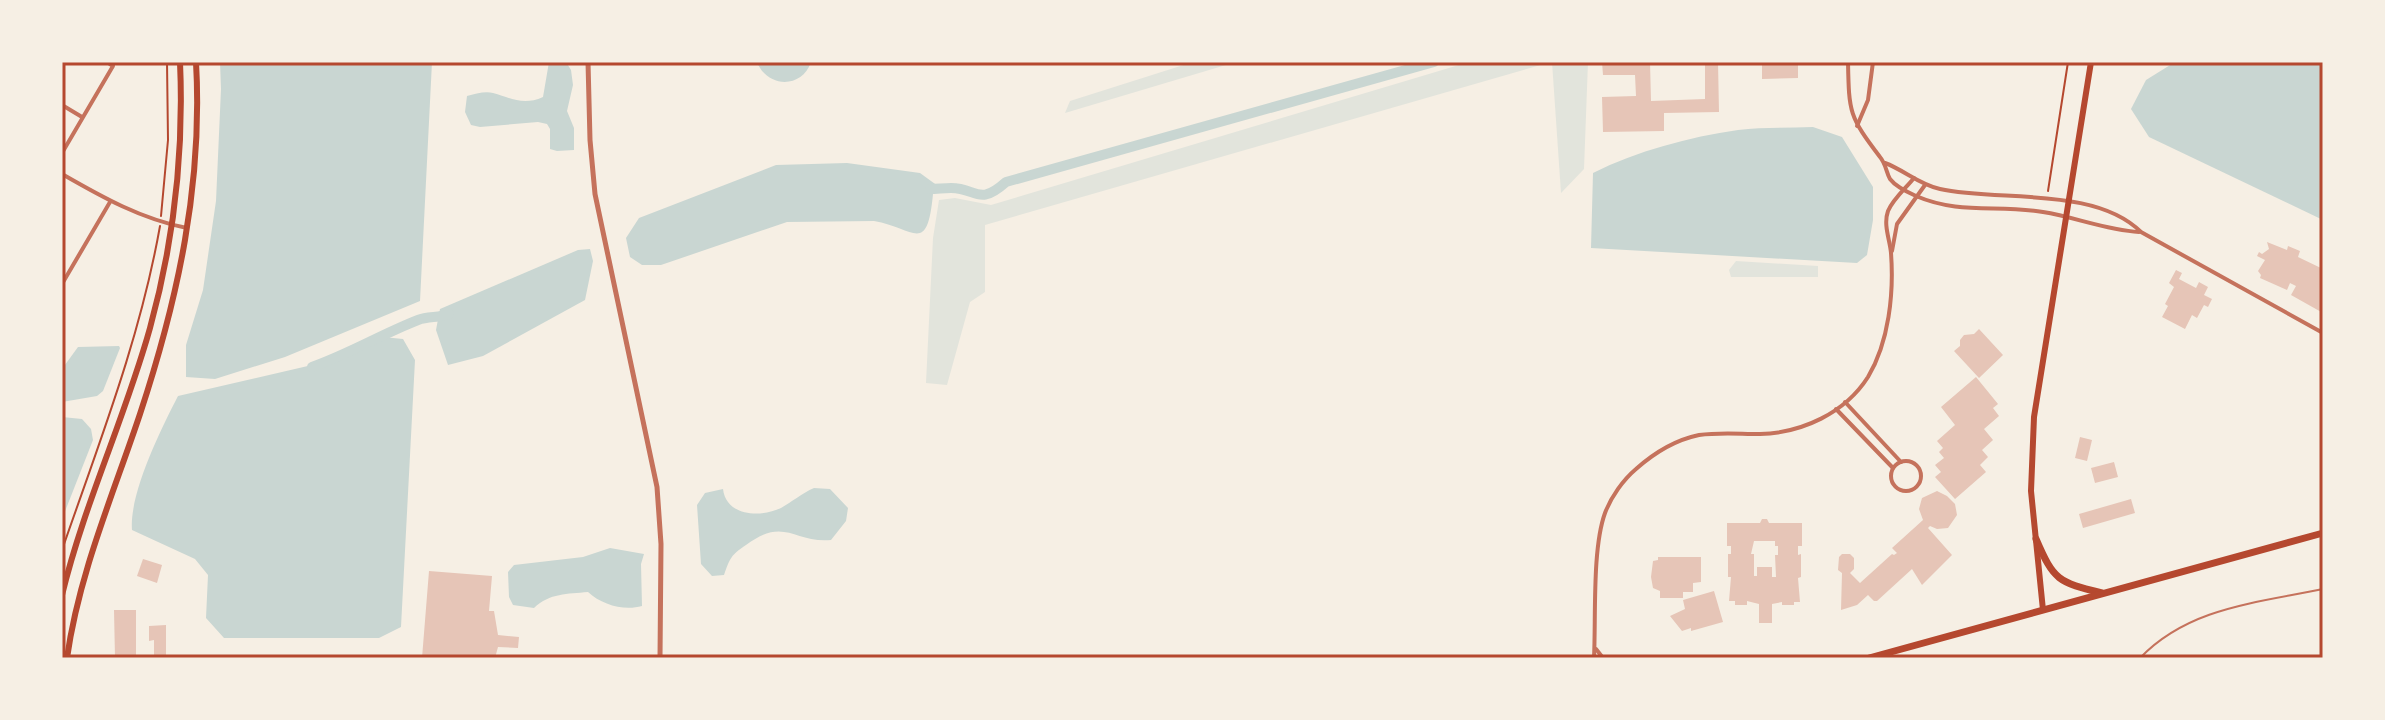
<svg xmlns="http://www.w3.org/2000/svg" width="2385" height="720" font-family="'Open Sans',sans-serif">
<style>
.green{fill:#e2e4dc}
.water{fill:#c9d6d2}
.lines{fill:none;stroke-linecap:round;stroke-linejoin:round}
.canal{stroke:#c9d6d2;stroke-width:10}
.building{fill:#e6c5b7;fill-rule:evenodd}
.path{stroke:#b5482f;stroke-width:2}
.service{stroke:#c5725c;stroke-width:2}
.minor{stroke:#c5725c;stroke-width:4}
.tertiary{stroke:#c5725c;stroke-width:5}
.secondary{stroke:#b5482f;stroke-width:6}
.primary{stroke:#b5482f;stroke-width:7}
.neatline{fill:none;stroke:#b5482f;stroke-width:3}
</style>
<rect width="100%" height="100%" fill="#f6efe4"/>
<g class="green">
<path d="M1193,62H1236L1065,113L1070,101Z"/>
<path d="M1469,62H1551L985,225V292L970,302L947,385L926,383L933,238L939,200L955,198L991,205Z"/>
<path d="M1552,62H1588L1584,169L1561,193Z"/>
<path d="M1736,261L1818,266V277H1731L1729,270Z"/>
</g>
<g class="water">
<path d="M220,62H432L420,301L285,357L215,379L186,377V345L203,290L216,201L221,89Z"/>
<path d="M549,62H566L571,70L573,85L567,111L574,128V150L557,151L550,149V129L547,124L538,122L480,127L471,125L465,112L467,96C475,94 485,91 493,93C511,98 523,106 543,97Z"/>
<path d="M757,62H811C802,89 767,88 757,62Z"/>
<path d="M2175,62H2323V220L2149,137L2131,109L2146,80Z"/>
<path d="M1813,127L1842,137L1873,187V220L1867,255L1857,263L1591,248L1593,173C1637,151 1689,137 1738,130C1762,127 1788,128 1813,127Z"/>
<path d="M847,163L920,173L942,189L933,194C927,256 915,228 874,221L787,222L661,265H642L630,257L626,238L639,218L776,165Z"/>
<path d="M590,249L593,261L585,300L483,356L448,365L436,330L440,309L578,250Z"/>
<path d="M383,337L403,339L415,360L401,627L379,638H224L206,618L208,575L195,559L132,530C129,494 161,429 178,396L325,362Z"/>
<path d="M119,346L120,348L103,391L97,396L62,402V369L78,347Z"/>
<path d="M62,417L82,419L91,429L93,440L62,519Z"/>
<path d="M814,488L830,489L848,508L846,521L831,540C793,543 785,516 746,545C731,555 730,558 724,575L712,576L701,564L697,505L705,493L723,489C726,516 760,518 781,508C792,502 802,493 814,488Z"/>
<path d="M610,548L644,554L641,564L642,606C624,611 602,605 588,592C567,594 550,593 534,608L513,605L509,597L508,572L514,565L583,557Z"/>
</g>
<g class="lines">
<g class="canal">
<path d="M930,189C937,189 944,188 951,188C977,188 978,207 1006,182L1434,62"/>
<path d="M312,367C349,354 382,334 418,320C428,316 439,318 449,314"/>
</g>
</g>
<g class="building">
<path d="M1602,62H1650L1651,101L1705,99V62H1718L1719,112L1664,113V131L1603,132L1602,97L1636,96L1635,75H1603Z"/>
<path d="M1762,62H1798V78L1762,79Z"/>
<path d="M2267,242L2287,250L2288,246L2300,251L2298,257L2323,269V313L2291,295L2296,286L2290,283L2287,290L2260,278L2261,275L2258,271L2265,260L2257,256L2259,252L2262,254L2269,249Z"/>
<path d="M2176,270L2182,273L2179,279L2196,288L2199,282L2208,287L2204,295L2212,299L2208,307L2204,305L2197,318L2192,315L2185,329L2162,317L2168,306L2165,304L2174,287L2169,283Z"/>
<path d="M1979,329L2003,355L1979,378L1954,351L1960,346V340L1964,335L1974,334Z"/>
<path d="M1976,377L1998,404L1993,408L1999,416L1984,429L1993,440L1982,450L1988,457L1980,465L1986,472L1955,499L1935,477L1941,472L1935,465L1944,458L1939,452L1943,448L1937,441L1955,425L1941,407Z"/>
<path d="M2080,437L2092,440L2087,461L2075,458Z"/>
<path d="M2114,462L2118,477L2095,483L2091,468Z"/>
<path d="M1937,491L1947,496L1955,504L1957,515L1948,528L1937,529L1930,526L1928,528L1952,555L1922,585L1912,569L1877,601H1874L1868,595L1857,605L1841,610L1842,573L1838,570L1839,557L1842,554H1850L1854,558V569L1850,573L1860,583L1892,554L1894,555L1897,553L1892,548L1923,520L1919,509L1922,498Z"/>
<path d="M2131,499L2135,513L2083,528L2079,514Z"/>
<path d="M1762,519H1767L1769,523H1802V546H1798V555L1801,554V577L1798,578L1800,602H1794V605H1782V602L1772,604V623H1759V604L1747,601V605H1735V601H1729L1731,577H1728V554H1731V546H1727V523H1760ZM1754,541H1775V546H1778V555H1775L1776,577H1772V567H1757V576H1754V554H1751Z"/>
<path d="M1658,557H1701V582L1693,583V592H1683V598H1660V591L1653,588L1651,577L1653,561L1658,560Z"/>
<path d="M143,559L162,565L157,583L137,576Z"/>
<path d="M429,571L492,576L489,611H494L498,635L519,637L518,648L498,647L495,658H422Z"/>
<path d="M1714,591L1723,622L1691,631V628L1682,631L1670,616L1685,609L1683,600Z"/>
<path d="M114,610H136V658H115Z"/>
<path d="M166,625V658H154V640L149,641V626Z"/>
</g>
<g class="lines">
<g class="path">
<path d="M2048,191L2068,62"/>
<path d="M161,216L168,140L167,62"/>
<path d="M62,550C99,443 140,339 160,226"/>
</g>
<path class="service" d="M2140,658C2189,607 2257,603 2323,589"/>
<g class="minor">
<path d="M1848,62C1849,113 1849,116 1880,157C1886,164 1886,172 1890,179C1896,187 1907,192 1916,196C1960,215 1998,204 2043,212C2075,217 2106,230 2139,232"/>
<path d="M62,105L82,117"/>
<path d="M1857,126L1868,100L1873,62"/>
<path d="M62,153L113,66L107,62"/>
<path d="M1885,163C1904,170 1920,185 1940,189C1999,202 2095,186 2141,232L2323,333"/>
<path d="M62,174C102,197 141,219 187,228"/>
<path d="M1892,251L1897,224L1925,185"/>
<path d="M62,284L110,202"/>
<path d="M1845,402L1901,462"/>
<path d="M1836,409L1893,468"/>
<circle cx="1906" cy="476" r="15"/>
<path d="M1596,649L1603,658"/>
<path d="M1594,658C1596,618 1592,549 1605,513C1611,497 1623,480 1636,469C1654,453 1675,440 1699,435C1720,432 1739,434 1760,434C1802,433 1845,413 1868,377C1889,342 1894,293 1891,253C1890,240 1883,225 1888,211C1893,199 1906,188 1914,178"/>
</g>
<path class="tertiary" d="M588,62L590,140L595,194L657,487L661,544L660,658"/>
<g class="secondary">
<path d="M62,595C84,504 125,418 150,328C174,241 184,152 180,62"/>
<path d="M2043,610L2031,491L2034,417L2091,62"/>
<path d="M67,658C79,573 113,495 140,414C178,299 203,184 196,62"/>
</g>
<g class="primary">
<path d="M2036,539C2054,581 2058,582 2102,593"/>
<path d="M1869,658L2323,533"/>
</g>
</g>
<rect width="2385" height="720" fill="none" stroke="#f6efe4" stroke-width="128"/>
<rect x="64" y="64" width="2257" height="592" class="neatline"/>
</svg>
